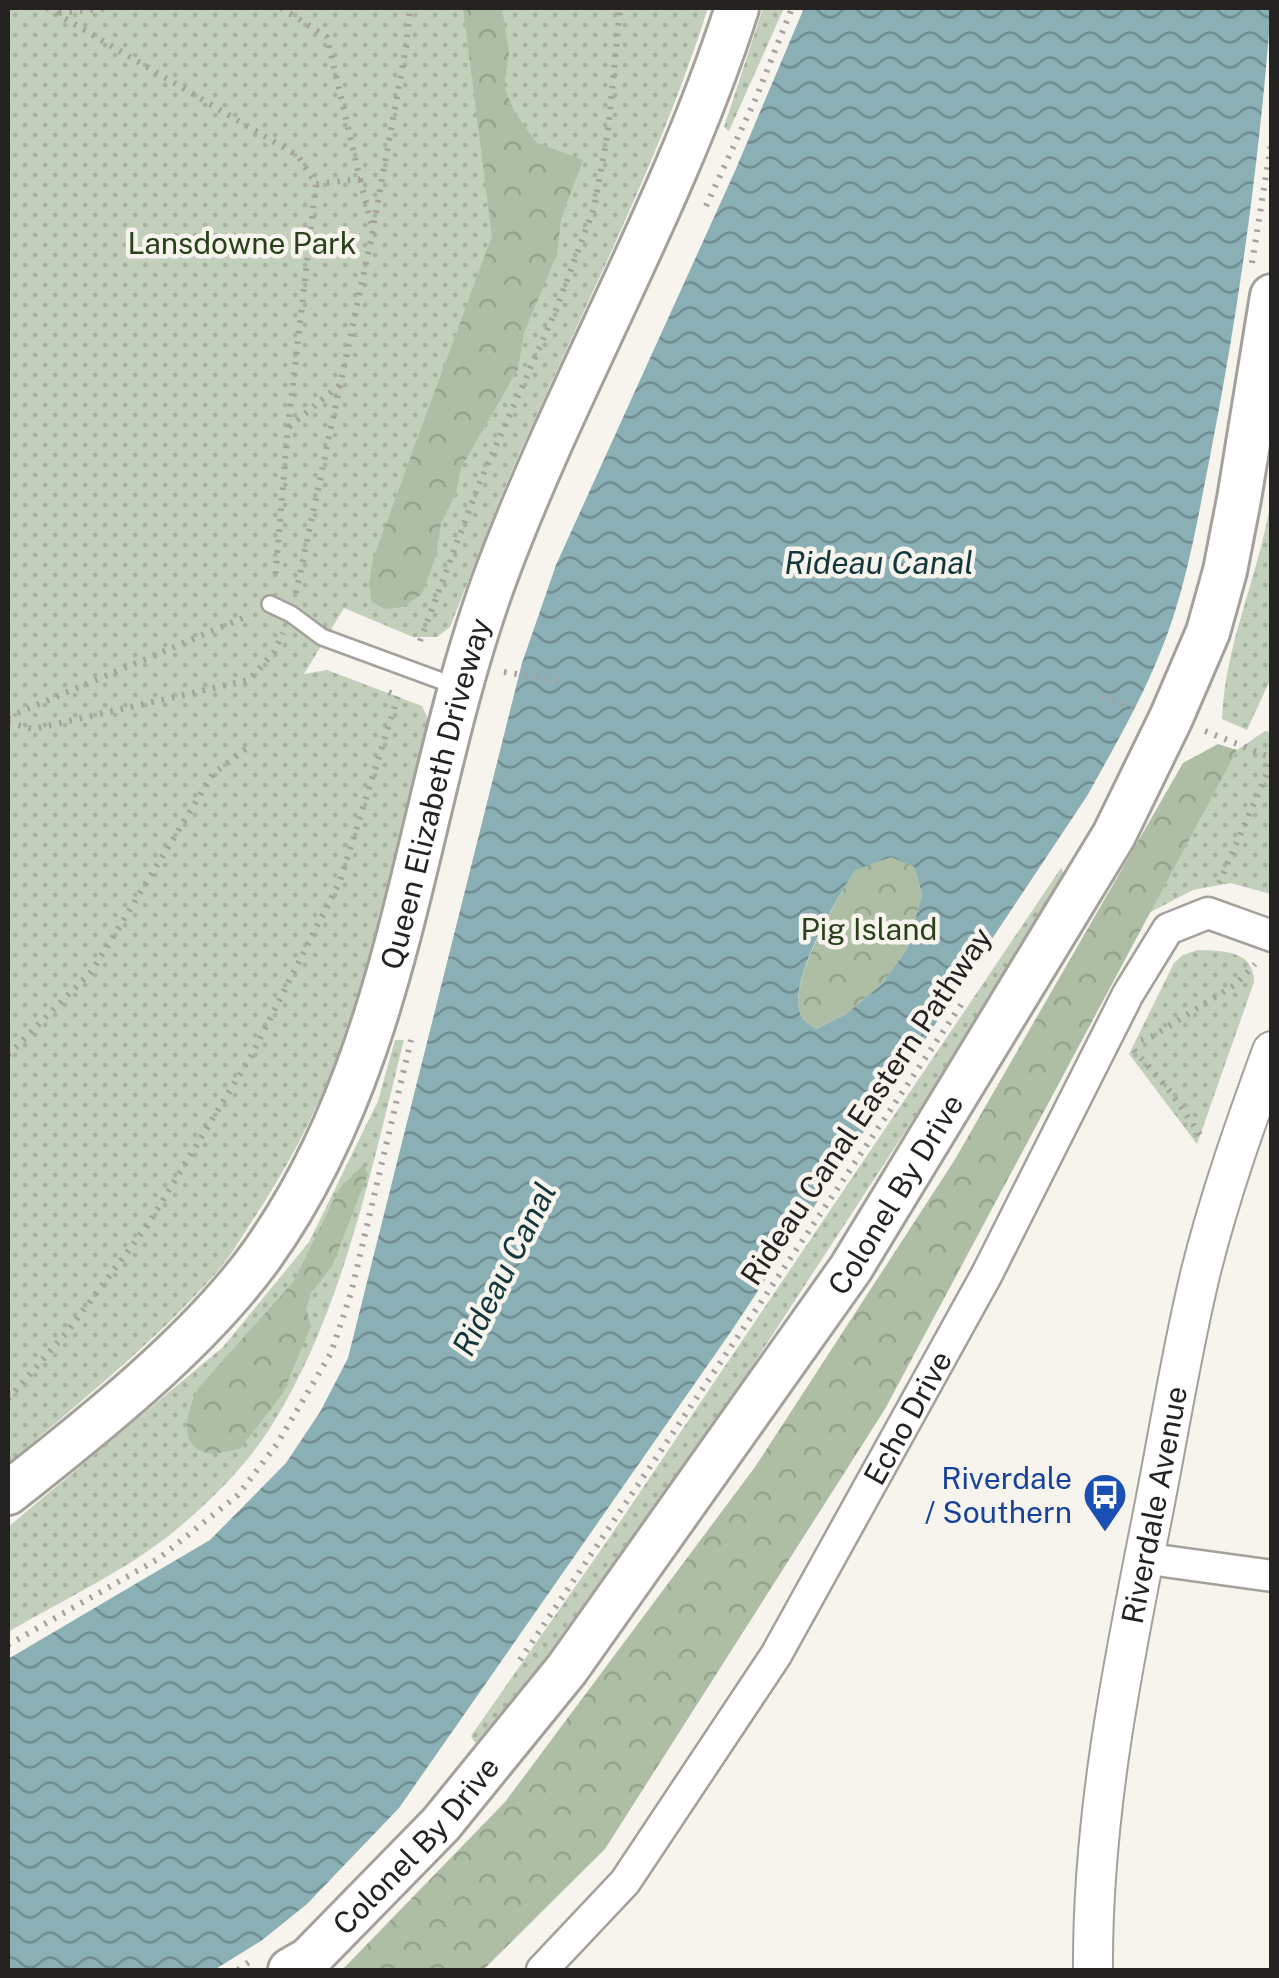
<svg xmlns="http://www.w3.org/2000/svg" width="1279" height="1978" font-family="'Public Sans',sans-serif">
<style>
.grass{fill:url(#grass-dots)}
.forest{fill:url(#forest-crowns)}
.water{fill:url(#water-waves);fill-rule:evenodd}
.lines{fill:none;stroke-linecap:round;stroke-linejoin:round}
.service-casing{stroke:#a4a19b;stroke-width:20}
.minor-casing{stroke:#a4a19b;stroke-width:35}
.tertiary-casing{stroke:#a4a19b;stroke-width:42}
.secondary-casing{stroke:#a4a19b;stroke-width:48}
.path{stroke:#a5a29d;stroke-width:6;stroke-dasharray:2.5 8;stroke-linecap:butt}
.service{stroke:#fff;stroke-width:15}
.minor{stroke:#fff;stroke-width:30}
.tertiary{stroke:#fff;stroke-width:38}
.secondary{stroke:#fff;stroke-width:42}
.labels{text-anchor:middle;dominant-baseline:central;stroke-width:9;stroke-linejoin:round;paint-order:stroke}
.park-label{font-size:30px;fill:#274119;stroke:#f7f3ed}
.street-label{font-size:30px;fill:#252321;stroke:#f7f3ed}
.transit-label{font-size:30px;fill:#164399;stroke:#f7f3ed;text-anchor:end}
.water-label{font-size:32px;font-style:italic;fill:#11373c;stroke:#f7f3ed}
</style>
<defs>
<pattern id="grass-dots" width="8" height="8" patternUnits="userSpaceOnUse" patternTransform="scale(2.5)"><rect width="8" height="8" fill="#c1cfbb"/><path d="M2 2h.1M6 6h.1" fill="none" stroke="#a6b1a0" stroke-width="1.8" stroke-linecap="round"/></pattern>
<pattern id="forest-crowns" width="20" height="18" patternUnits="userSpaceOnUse" patternTransform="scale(2.5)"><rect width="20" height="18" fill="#adbea4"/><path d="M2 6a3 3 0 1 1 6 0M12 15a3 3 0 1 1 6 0" fill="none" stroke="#95a38d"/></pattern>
<pattern id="water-waves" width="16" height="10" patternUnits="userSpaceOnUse" patternTransform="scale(2.5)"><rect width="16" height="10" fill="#8aafb5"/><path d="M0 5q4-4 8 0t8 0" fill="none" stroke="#718e93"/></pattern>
</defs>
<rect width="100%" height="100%" fill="#f7f3ed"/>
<g class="grass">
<path d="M8,8H708C660,159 588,298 524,443C497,503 475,565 450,627L437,637H413L344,608L304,674L327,670L422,706L428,719C397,893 353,1070 254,1218C242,1236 230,1258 215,1274C153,1344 78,1403 8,1464Z"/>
<path d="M763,8H784L729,131L724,127Z"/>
<path d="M1271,499V678L1247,730L1222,719C1225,643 1260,573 1271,499Z"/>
<path d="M1265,731L1271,732V894L1230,883L1193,890L1147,914L1237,750Z"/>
<path d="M1061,868L1064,874L920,1109L662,1504L590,1603L486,1735L475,1743L471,1736L605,1544Z"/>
<path d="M1198,950C1223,951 1254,950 1254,982L1197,1144L1129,1054L1174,963L1183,955Z"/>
<path d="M395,1040H404C371,1169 343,1313 270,1428C246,1466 211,1500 177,1529C131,1568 61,1601 8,1632V1527L223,1347L309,1242L378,1101Z"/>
</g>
<g class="forest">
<path d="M463,8H502L509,53L504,87L515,113L537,143L583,160L561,219L557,254L524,333L518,369L461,468L456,493L441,523L436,556L422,594L403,607L385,609L372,602L369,585L373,559L492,236Z"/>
<path d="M1218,744L1237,750L885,1409L605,1849L483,1970H342L505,1802L755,1467L954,1161L1183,763Z"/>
<path d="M891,856L914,867L922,894L907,949L882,984L846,1014L816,1029C812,1026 807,1023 803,1019C782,990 839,897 855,869Z"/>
<path d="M363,1165L368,1174L332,1266L311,1293L306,1308L311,1326L283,1393L240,1449C231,1450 217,1455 208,1453C175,1446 188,1405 200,1386L294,1281L339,1189Z"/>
</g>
<path class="water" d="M804,8H1271C1260,154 1240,302 1212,446C1198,516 1187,588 1160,653C1140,703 1113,749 1087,796L730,1333L399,1808L307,1904L261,1941L214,1970H8V1659L210,1540L286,1463L320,1412L348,1358L522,663L556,565L735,171ZM891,857L914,867L922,894L907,949L882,984L846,1014L816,1029C812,1026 807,1023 803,1019C782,989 838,897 855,870Z"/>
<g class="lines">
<defs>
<path id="service" d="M270,604L291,614L322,637L458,687"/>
<g id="minor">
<path d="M1142,1558L1272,1576"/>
<path id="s1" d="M542,1970L625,1882L776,1655L987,1274L1128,994L1168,929L1208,913L1272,936"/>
</g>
<g id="tertiary">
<path id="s2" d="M1093,1970C1092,1821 1121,1674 1150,1528C1167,1444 1180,1358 1200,1275C1219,1198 1245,1125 1272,1051"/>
</g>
<g id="secondary">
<path id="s3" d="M8,1493C92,1427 198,1343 261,1256C408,1050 412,799 498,570C570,379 675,202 737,8"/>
<path id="s4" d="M290,1970L309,1959L441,1824L567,1669L851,1268L1114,835L1171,718L1208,632L1225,571L1239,499L1272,296"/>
</g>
</defs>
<use href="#service" class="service-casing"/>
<use href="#minor" class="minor-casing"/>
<use href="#tertiary" class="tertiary-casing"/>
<use href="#secondary" class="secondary-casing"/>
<g class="path">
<path d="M47,8L298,156L316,184L288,427L275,580"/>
<path d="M281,8L327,37L360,179L316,184"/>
<path d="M59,13L112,8"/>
<path d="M706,206L756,98L792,8"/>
<path d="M374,223L406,47L410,8"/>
<path d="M1252,263L1272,138"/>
<path d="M289,427L341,384"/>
<path d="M296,593L373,230L360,179"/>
<path d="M420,641L479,484L556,310L594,208L608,132L620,8"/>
<path d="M504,672L560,681"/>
<path d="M1102,696L1133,709"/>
<path d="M8,717L250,615"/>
<path d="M8,723L34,729L249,680L274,652L283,633"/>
<path d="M1205,731L1272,758"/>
<path d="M1219,883L1272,762"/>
<path d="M1141,1040L1153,1036L1236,984L1255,964"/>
<path d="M1134,1050L1169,1090L1203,1139"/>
<path d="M8,1055L92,971L213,774L247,748"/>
<path d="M8,1399L67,1332L147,1226L251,1056L340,881L398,696L383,690"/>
<path d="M8,1645L158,1559L238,1495L277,1444L331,1353L351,1293L411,1040"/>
<path d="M520,1660L965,999"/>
<path d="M238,1970L253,1959"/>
</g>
<use href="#service" class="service"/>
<use href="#minor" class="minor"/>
<use href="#tertiary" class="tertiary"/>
<use href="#secondary" class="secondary"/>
</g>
<defs>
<symbol id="bus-pin" viewBox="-11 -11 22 30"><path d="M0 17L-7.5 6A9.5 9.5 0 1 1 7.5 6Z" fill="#1a4fb4" stroke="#f7f3ed"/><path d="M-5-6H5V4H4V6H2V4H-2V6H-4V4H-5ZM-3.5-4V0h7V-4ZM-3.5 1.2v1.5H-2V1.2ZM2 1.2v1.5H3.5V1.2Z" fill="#fff"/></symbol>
</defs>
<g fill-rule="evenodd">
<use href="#bus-pin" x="1080" y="1470" width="50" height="68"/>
</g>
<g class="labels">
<g class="park-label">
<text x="242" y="243">Lansdowne Park</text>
<text x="869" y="929">Pig Island</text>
</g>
<g class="street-label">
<text stroke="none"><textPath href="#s3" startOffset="845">Queen Elizabeth Driveway</textPath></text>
<text transform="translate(866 1106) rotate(-56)">Rideau Canal Eastern Pathway</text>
<text stroke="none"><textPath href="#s4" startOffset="988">Colonel By Drive</textPath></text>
<text stroke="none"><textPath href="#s1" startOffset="665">Echo Drive</textPath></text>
<text stroke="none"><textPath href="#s2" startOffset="470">Riverdale Avenue</textPath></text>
<text stroke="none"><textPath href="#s4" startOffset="178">Colonel By Drive</textPath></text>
</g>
<g class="transit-label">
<text x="1072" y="1478">Riverdale<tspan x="1072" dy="34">/ Southern</tspan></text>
</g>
<g class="water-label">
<text x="879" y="562">Rideau Canal</text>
<text transform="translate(504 1269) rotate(-63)">Rideau Canal</text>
</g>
</g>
<rect width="1279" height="1978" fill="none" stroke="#252321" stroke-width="20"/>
</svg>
